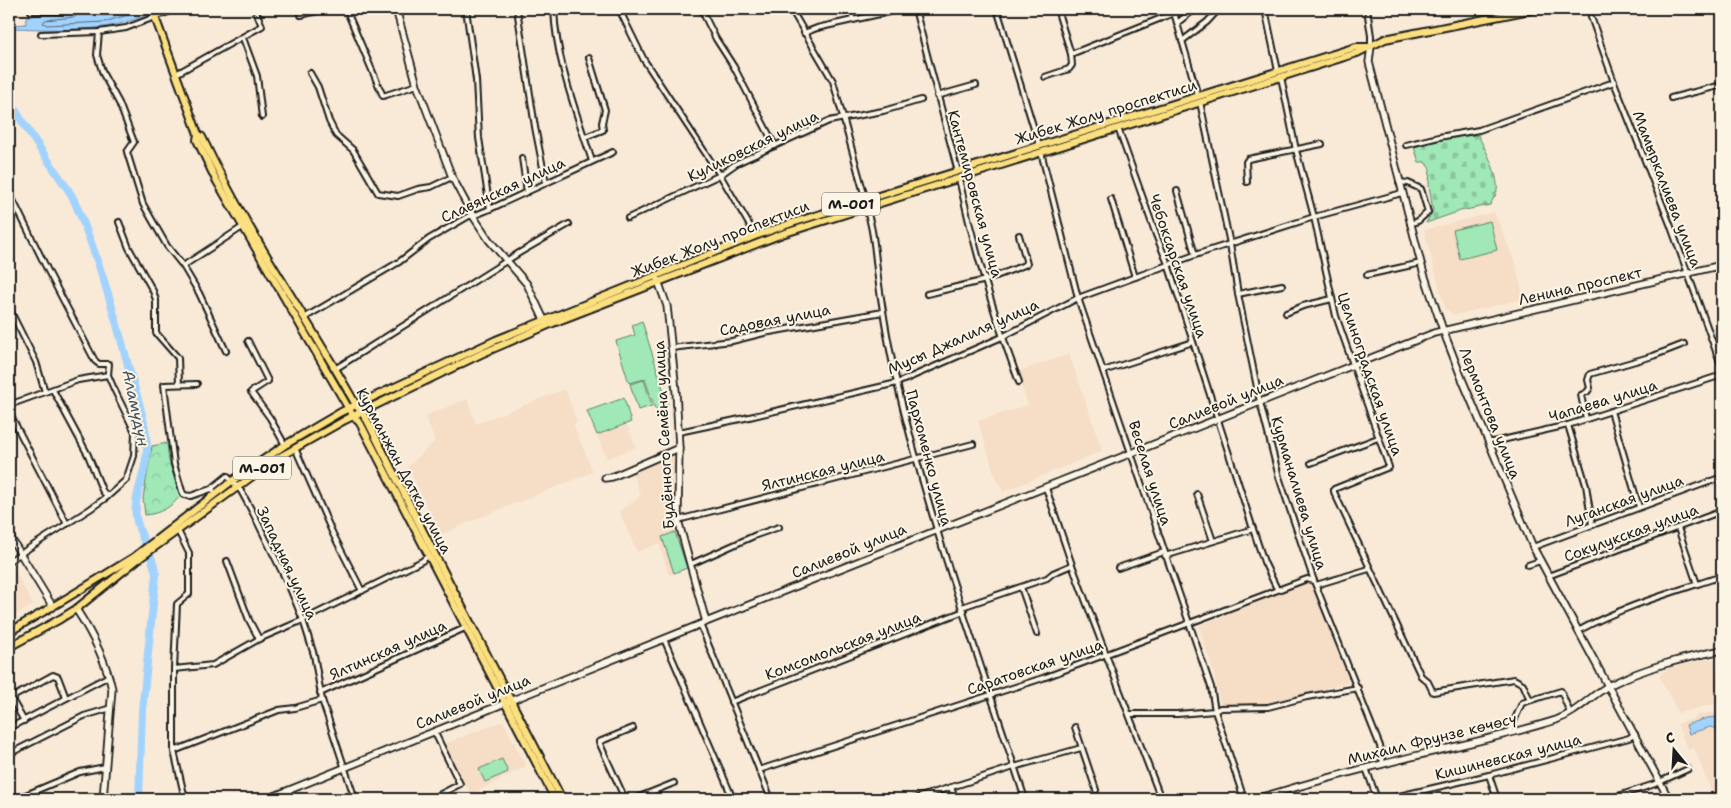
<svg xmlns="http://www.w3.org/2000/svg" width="1731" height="808" font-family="'Shantell Sans',sans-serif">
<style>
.built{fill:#f5ddc6}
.green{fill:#a0e8b6;stroke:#5e8269}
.forest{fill:url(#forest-crowns);stroke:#5e8269}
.cemetery{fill:url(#cemetery-stones);stroke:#5e8269}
.water{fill:#a2d3ff;stroke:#6c8aa4}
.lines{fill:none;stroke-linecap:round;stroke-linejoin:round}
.shore{stroke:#526577;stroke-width:1}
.river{stroke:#a2d3ff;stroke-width:8}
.street-casing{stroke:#1c1c1c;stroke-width:8}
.secondary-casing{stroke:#1c1c1c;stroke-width:9}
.primary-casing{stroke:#1c1c1c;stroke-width:10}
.street{stroke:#fcf5e5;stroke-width:4}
.secondary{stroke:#fcf5e5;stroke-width:5.5}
.primary{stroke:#fce080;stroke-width:6}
.labels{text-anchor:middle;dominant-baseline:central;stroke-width:4;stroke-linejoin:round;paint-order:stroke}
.shield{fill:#fcf5e5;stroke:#5f5d58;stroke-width:1}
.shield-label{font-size:14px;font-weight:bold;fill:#1c1c1c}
.street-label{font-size:15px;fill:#1c1c1c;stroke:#fcf5e5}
.water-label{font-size:16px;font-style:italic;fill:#445360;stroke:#fcf5e5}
</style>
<defs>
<pattern id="forest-crowns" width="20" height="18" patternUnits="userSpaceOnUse" patternTransform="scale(1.25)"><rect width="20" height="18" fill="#a0e8b6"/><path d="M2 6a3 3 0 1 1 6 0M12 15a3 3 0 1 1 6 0" fill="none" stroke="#89c69c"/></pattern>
<pattern id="cemetery-stones" width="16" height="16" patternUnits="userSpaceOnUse" patternTransform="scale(1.25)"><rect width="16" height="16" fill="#a0e8b6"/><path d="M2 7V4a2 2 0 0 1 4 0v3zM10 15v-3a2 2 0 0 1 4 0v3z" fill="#89c69c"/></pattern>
</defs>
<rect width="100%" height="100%" fill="#f9ead7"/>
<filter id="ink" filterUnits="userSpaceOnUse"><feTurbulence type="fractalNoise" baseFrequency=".02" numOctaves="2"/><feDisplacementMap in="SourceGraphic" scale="10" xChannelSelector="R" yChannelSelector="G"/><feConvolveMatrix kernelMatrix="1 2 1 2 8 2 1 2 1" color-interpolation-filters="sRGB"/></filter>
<g filter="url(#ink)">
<g class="built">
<path d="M1494,212L1516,265L1524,299L1454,315L1445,308L1424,230Z"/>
<path d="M1069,354L1095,429L1102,451L1003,492L993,470L978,421L1028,405L1017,372Z"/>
<path d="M565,389L577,422L573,424L593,472L469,522L440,535L408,467L435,441L425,416L467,399L476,424Z"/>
<path d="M627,425L636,447L607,459L597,436Z"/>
<path d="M676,456L678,504L675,522L689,568L669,575L659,543L637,552L619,511L641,496L632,472Z"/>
<path d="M11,563L33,605L9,618V565Z"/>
<path d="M1310,580L1349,682L1271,704L1221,706L1214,674L1199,626Z"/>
<path d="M1714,658L1722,691V702L1678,713L1659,675L1672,667Z"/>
<path d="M1716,712L1722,714V799H1714L1694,748L1688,750L1677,724L1695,718L1696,715Z"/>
<path d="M503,721L526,766L472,794L457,774L444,744Z"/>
</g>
<g class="green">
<path d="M1490,221L1497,250L1460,259L1453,230Z"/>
<path d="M642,321L668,405L655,409L645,379L629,383L616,341L635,335L632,325Z"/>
<path d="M644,380L652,406L638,410L630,384Z"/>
<path d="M624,398L631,422L597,435L587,411Z"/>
<path d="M675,532L687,568L674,573L662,537Z"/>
<path d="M502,759L508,772L485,782L479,769Z"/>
</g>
<path class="forest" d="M167,443L169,461L180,496C172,507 159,514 145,515L143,498L152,446Z"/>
<path class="cemetery" d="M1478,135C1485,149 1499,174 1497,191C1496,196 1492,200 1490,205L1460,211L1426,223L1433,211L1429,185L1430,169L1425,162H1419L1414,147L1451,137Z"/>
<g class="water">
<path d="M76,9H90L95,11L120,9H164C144,16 125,24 104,27C74,31 42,29 12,28V25L26,24V17L39,15L74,13Z"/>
<path d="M1717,717L1722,718V730L1710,727L1689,734L1686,725L1707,718Z"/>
</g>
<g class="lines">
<path class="shore" d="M80,9L78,14L75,17L45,20L43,23L47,25L104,22L148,9"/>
<path class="river" d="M9,99C22,123 38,146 54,169C60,179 69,189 74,200C98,255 114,312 129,369C136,393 146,422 147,446C148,471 133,494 136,517C139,537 153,554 156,574L142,712L139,799"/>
<defs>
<g id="street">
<path d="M96,9H117"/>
<path d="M346,9L383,96L417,85"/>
<path d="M466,9L476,80L479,138L490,209"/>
<path d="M517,9L535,127L546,183"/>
<path d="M554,9C556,61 576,111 592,161"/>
<path d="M619,9L644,60L720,175L750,226L755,236"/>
<path d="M701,9L716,39L734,67L775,146"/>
<path d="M791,9L833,81L866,201"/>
<path d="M850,9L853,20"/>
<path d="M915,9L958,172"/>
<path d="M997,9L1039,145"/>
<path d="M1057,9L1071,54"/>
<path d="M1173,9L1198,96"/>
<path d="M1265,9L1278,71"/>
<path d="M1367,9L1371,36V46"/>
<path d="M31,11H64L67,9"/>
<path d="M301,15L325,9"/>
<path d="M1591,17L1614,82L1670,224L1722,368"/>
<path d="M1177,23L1195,9"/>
<path d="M99,32L97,55L103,74L119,103L134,142L127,152L143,204L167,246L183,266L199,293L226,351"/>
<path d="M804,33L817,28L902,9"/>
<path d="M41,34L99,32L126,28L176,9"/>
<path d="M243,38L257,76L262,117"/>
<path d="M1182,41L1207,22L1219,9"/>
<path d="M310,73L318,87L329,121L336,135L353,150L378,193L398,196L418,189L431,187L452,177"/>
<path d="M176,74L262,26L255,9"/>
<path d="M1045,77L1069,69L1072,65L1071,54L1174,13"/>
<path d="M1281,77L1296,150L1314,217L1336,316L1389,467L1334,489V492L1421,676L1428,682L1433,692L1514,679L1523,684L1530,700"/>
<path d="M937,96L976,85"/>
<path d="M1671,98L1722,85"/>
<path d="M1200,102L1230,244L1238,294L1260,402L1279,477L1314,581L1380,746L1383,764"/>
<path d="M1118,128L1156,235L1168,264L1253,529L1264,562L1277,589"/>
<path d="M585,137L603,130L602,123L605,110L589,58"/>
<path d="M1406,145L1439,137L1479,130L1614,82"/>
<path d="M1041,152L1078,298L1211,687L1215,711L1244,799"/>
<path d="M522,158L527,192"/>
<path d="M959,179C974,248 994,316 1019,382"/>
<path d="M1247,182L1246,162L1248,159L1322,144"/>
<path d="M1399,182L1408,183L1421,189L1428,212L1418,221L1410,224"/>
<path d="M1177,191L1195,255"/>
<path d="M9,192L49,273L95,361L99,364H109L108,375L114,389L135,432L134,456L126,480L107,497L90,509L9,561"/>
<path d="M1111,199L1135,277"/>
<path d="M866,208C874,230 875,255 878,278C883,313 889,349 897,383C930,524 980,661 1025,799"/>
<path d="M628,218L720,175L737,163L829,121L883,111L921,100"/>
<path d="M119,222L129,248L153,291L156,300V333L178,358L179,384"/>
<path d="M183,266L244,226"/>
<path d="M1367,275L1421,263"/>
<path d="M927,294L986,280L1027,264L1019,235"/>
<path d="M1238,294L1282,285"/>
<path d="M9,308L36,362L45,392"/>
<path d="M1286,313L1303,306L1332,299"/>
<path d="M304,318L399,262L429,239L469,216H473L490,209L613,152"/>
<path d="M248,341L268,381L251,392L270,418L285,445"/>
<path d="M671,348L732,341L764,333L883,312"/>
<path d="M335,369L519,253L569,224"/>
<path d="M1103,371L1193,342"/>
<path d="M197,384L164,385L174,464L182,491L184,495L191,496L211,489L213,490"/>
<path d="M53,390L88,455L102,490L107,497"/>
<path d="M9,405L78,380L108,375"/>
<path d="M1611,411L1639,507"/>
<path d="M9,412L67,524"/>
<path d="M1586,419L1581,395L1587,392L1590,388L1588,380L1590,374L1653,356L1684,344"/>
<path d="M1568,425L1586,485L1592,525"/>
<path d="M679,432L745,418L897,383L1002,337L1078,298L1195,255L1314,217L1402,193"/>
<path d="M1489,443L1568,425L1722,375"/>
<path d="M295,448L332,532L362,591"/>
<path d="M1311,463L1378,438"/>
<path d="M1046,488L1072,565L1161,799"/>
<path d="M211,489L227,476L241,491L253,513L289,586L303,620L314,655L322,700L355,799"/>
<path d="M1197,494L1213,541"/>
<path d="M678,520L973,444"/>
<path d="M1678,528L1697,584"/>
<path d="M178,531L189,553V594L177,604L174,669V751L185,799"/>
<path d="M1533,547L1722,477"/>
<path d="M1165,556L1253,529"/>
<path d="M227,561L249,620L259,639"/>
<path d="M691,564L756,535L779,527"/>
<path d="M1528,565L1540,561"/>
<path d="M1118,568L1164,552"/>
<path d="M1548,576L1722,511"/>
<path d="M1316,585L1369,569"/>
<path d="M1021,587L1037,634"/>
<path d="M962,607L1047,578L1053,573L1072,565"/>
<path d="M700,624L771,799"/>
<path d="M1578,631C1623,606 1674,592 1722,576"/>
<path d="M664,639L733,799"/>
<path d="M174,669L213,665L259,639L303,620L422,561L428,556"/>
<path d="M320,693L465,628"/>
<path d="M9,694L11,698L53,675L58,677L66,698"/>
<path d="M11,698L24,721"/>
<path d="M731,702L964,611"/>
<path d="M1129,714H1177L1215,711L1220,708L1268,707L1307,697L1358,688"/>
<path d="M1075,727L1096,790"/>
<path d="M9,728L109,676"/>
<path d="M1508,732L1511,728L1522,703L1561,691L1570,713"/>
<path d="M174,751L279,710L295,708L322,700"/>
<path d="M9,754L84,716L111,708"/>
<path d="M1366,768L1377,799"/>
<path d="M759,770L1043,678L1307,579L1314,581"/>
<path d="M1489,775L1497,799"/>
<path d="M951,787L955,799"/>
<path d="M832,798L833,799"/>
<path d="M16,799L80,772L105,767"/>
<path d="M431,799L460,784L434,731"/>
<path d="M625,799L599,742L633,728"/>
<path d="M634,799L674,783"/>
<path d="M914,799L1014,767L1081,748"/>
<path d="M1386,799L1489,775L1629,738L1635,734"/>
<path d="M1609,799L1655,784L1688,769"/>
</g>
<g id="secondary">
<path d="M396,9L417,85L452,177L473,216L489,240L527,284L546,324"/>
<path d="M1371,46L1369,62L1423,271L1443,330L1462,379L1533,547L1669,799"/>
<path d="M657,278L667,306L676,391L679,448L678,520L706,622"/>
<path d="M605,478L612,477L679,448"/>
<path d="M9,535L53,607"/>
<path d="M76,609C91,632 106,661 112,689L103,799"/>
<path d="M267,799L706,622L1434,333L1722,265"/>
<path d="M1255,799C1297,787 1340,774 1383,764C1440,749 1499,738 1556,720C1577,713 1591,695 1610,685C1646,667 1684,658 1722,650"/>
</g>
<g id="primary">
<path d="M152,9L198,134L202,137C246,231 306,315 356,405L367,420L433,551L562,799"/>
<path d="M198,134L197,140L215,178L353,416L360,423L555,799"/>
<path d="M9,632L67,598L134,557L232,481L285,445L341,412L496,340L755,236L792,223L1356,47H1367"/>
<path d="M9,647L60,619L76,609L137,560L276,459L345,420L481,354L553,323L782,234L1357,53L1385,39L1535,9"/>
</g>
</defs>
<use href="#street" class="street-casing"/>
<use href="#secondary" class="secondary-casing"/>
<use href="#primary" class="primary-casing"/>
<use href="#street" class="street"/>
<use href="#secondary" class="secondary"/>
<use href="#primary" class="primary"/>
</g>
</g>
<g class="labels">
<g class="shield">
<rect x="822" y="192.5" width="58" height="23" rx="4"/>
<rect x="233" y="456.5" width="58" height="23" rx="4"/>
</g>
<g class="shield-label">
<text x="851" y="204">М-001</text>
<text x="262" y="468">М-001</text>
</g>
<g class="street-label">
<text transform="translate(1106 112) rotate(-17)">Жибек Жолу проспектиси</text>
<text transform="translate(753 146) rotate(-26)">Куликовская улица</text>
<text transform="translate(1667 189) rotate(69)">Мамыркалиева улица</text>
<text transform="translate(503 190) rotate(-25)">Славянская улица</text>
<text transform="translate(975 194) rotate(75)">Кантемировская улица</text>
<text transform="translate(720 239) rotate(-21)">Жибек Жолу проспектиси</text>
<text transform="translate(1178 266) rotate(71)">Чебоксарская улица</text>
<text transform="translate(1580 286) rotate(-13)">Ленина проспект</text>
<text transform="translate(775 320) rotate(-11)">Садовая улица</text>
<text transform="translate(963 337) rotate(-24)">Мусы Джалиля улица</text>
<text transform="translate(1370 374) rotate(71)">Целиноградская улица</text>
<text transform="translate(1603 401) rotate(-17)">Чапаева улица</text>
<text transform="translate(1226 402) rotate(-22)">Салиевой улица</text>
<text transform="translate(1490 413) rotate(68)">Лермонтова улица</text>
<text transform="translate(664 435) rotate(-93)">Будённого Семёна улица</text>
<text transform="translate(929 458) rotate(75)">Пархоменко улица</text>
<text transform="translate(404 471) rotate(62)">Курманжан Датка улица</text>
<text transform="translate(823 471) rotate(-14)">Ялтинская улица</text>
<text transform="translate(1150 473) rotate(72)">Веселая улица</text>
<text transform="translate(1299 493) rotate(73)">Курманалиева улица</text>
<text transform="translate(1624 501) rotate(-20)">Луганская улица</text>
<text transform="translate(1631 533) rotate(-20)">Сокулукская улица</text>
<text transform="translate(849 551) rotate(-22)">Салиевой улица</text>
<text transform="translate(287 563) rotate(65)">Западная улица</text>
<text transform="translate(843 646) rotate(-21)">Комсомольская улица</text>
<text transform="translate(388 650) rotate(-24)">Ялтинская улица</text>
<text transform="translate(1035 667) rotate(-19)">Саратовская улица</text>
<text transform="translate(473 702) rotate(-22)">Салиевой улица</text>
<text transform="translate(1432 739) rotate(-14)">Михаил Фрунзе көчөсү</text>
<text transform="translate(1508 757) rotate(-14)">Кишиневская улица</text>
</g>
<g class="water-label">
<text transform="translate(136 408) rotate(78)">Аламүдүн</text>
</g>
</g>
<rect width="1731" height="808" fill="none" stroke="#fcf5e5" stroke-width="30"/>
<rect x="15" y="15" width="1701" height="778" fill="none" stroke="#1c1c1c" stroke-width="2" filter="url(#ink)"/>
<g transform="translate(1674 750) rotate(342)" stroke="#fcf5e5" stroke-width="4" paint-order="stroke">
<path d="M0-4L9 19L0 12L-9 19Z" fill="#1c1c1c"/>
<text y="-8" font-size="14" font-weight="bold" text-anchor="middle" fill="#1c1c1c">С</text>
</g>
</svg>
